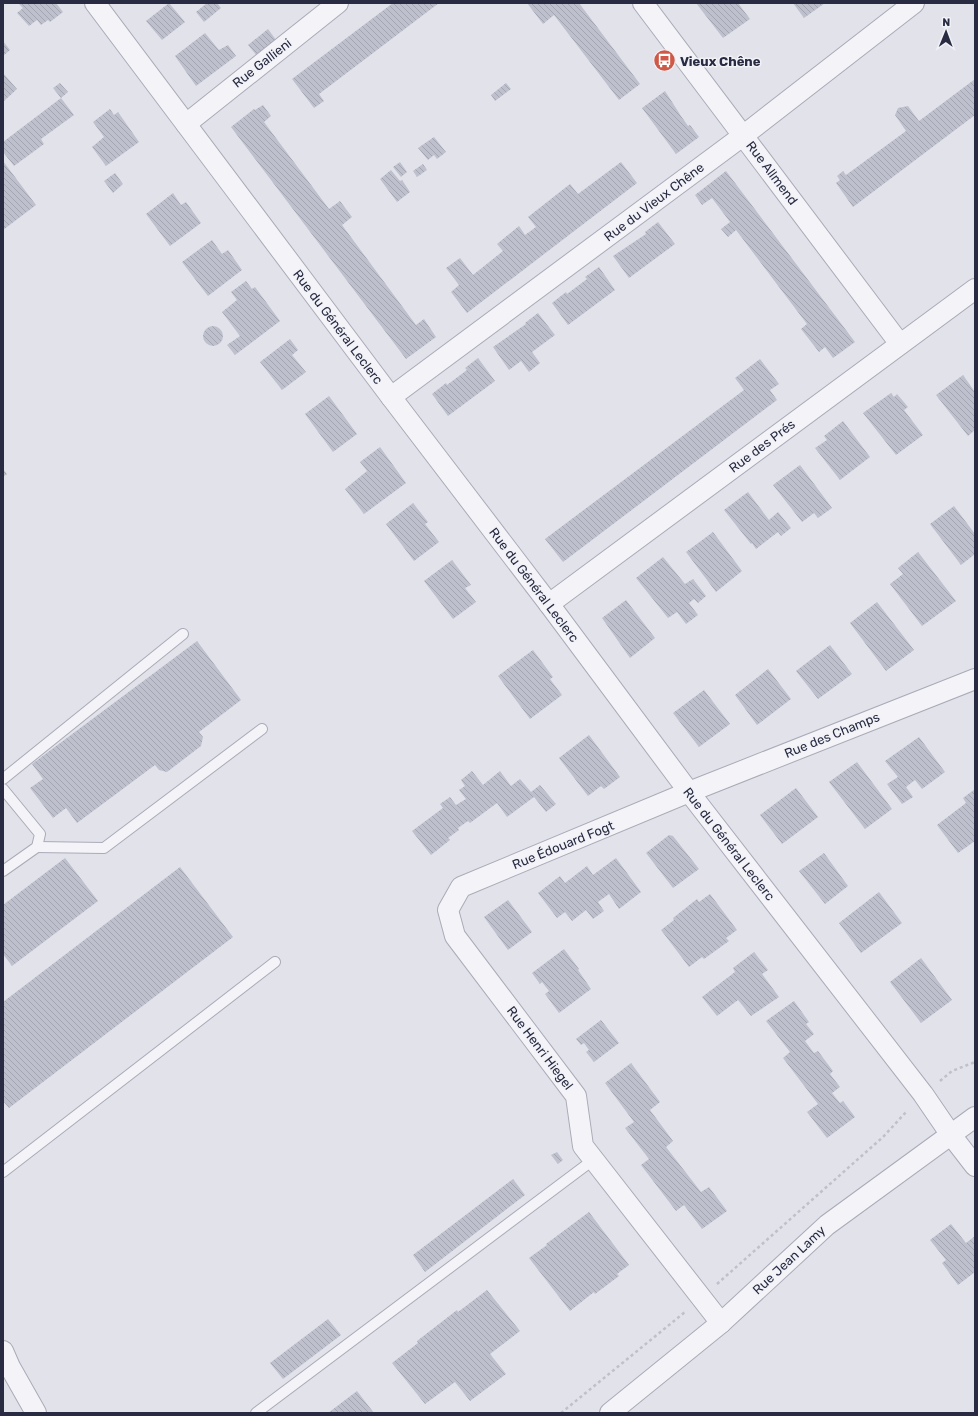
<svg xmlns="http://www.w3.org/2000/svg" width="978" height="1416" font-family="Rubik,sans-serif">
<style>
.building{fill:url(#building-back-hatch)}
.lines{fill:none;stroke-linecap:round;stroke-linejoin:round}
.service-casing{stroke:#aaabb8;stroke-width:12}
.minor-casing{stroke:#aaabb8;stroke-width:22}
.path{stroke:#bfc0c9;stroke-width:2.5;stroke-dasharray:3 3;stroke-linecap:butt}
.service{stroke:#f4f4f8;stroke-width:10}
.minor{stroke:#f4f4f8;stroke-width:20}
.labels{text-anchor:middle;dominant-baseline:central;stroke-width:3;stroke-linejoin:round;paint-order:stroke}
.poi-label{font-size:13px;font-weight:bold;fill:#292b42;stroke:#f1f2f7;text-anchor:start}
.street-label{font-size:13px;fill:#292b42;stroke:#f1f2f7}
</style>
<defs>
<pattern id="building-back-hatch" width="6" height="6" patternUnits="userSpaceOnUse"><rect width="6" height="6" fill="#bec0cd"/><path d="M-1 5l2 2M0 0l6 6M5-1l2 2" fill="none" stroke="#a3a5b1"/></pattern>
</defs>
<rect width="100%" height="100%" fill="#e1e2ea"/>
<g class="building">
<path d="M18,3H56L63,12L50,22L48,20L41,25L37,20L29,26L17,13L23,8Z"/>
<path d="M169,3L185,22L162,40L146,21Z"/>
<path d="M207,3H217L221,8L204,22L196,12Z"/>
<path d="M393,3H439L319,94L324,101L314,108L292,79Z"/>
<path d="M527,3H579L640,84L619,100L554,15L543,24Z"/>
<path d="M696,3H738L750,19L723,38Z"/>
<path d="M793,3H825L804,18Z"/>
<path d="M268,29L276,40L257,56L248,45Z"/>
<path d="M205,33L219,50L228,45L236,56L196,86L175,56Z"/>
<path d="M3,41L10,50L3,56Z"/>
<path d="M3,73L17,89L4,101L3,100Z"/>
<path d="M975,79V115L853,207L836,183L840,180L837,176L843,171L846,175L906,131L895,115L898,108L908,106L919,121Z"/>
<path d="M60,83L68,92L61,98L53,88Z"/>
<path d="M506,83L511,89L495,101L491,95Z"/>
<path d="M665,91L681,116L688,126L690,125L699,137L676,154L642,108Z"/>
<path d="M61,98L74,115L41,139L44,144L14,166L3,152V142Z"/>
<path d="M263,105L271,116L264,122L329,209L340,201L352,217L342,225L416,325L424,319L436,337L406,359L231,127L254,109L255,110Z"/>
<path d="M110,109L114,115L118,112L139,142L106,166L92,147L104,137L93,122Z"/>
<path d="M434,137L446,152L437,159L434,155L428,160L418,148Z"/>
<path d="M3,161L36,205L3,230Z"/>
<path d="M400,162L407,172L401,177L393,167Z"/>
<path d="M621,162L637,183L467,313L451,292L459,285L446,268L460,258L473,275L503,251L497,244L519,226L525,235L536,227L528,217L570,184L578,194Z"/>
<path d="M423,164L427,170L417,177L413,171Z"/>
<path d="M391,170L400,181L402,180L410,192L397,202L380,179Z"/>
<path d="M726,171L855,342L833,358L825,347L819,352L801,329L807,324L736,230L728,237L721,229L730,222L712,198L702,205L695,195Z"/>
<path d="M115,173L123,184L113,193L104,181Z"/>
<path d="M173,193L181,205L186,202L201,223L170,246L146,214Z"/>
<path d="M658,222L675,244L629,278L613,256L646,234L645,232Z"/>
<path d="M212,240L222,254L228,250L242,270L208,296L182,262Z"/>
<path d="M599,267L615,290L568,325L552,303L566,292L567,294L587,279L585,277Z"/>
<path d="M246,281L252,289L255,287L280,321L235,355L227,345L240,336L222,312L237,300L231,292Z"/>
<path d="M538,313L555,335L532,352L540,363L529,372L521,361L509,370L493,347L526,324L525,323Z"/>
<circle cx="213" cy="336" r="10"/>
<path d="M290,339L298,350L292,355L306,372L282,390L260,362Z"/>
<path d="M478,358L495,381L448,416L432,394L446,383L447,385L467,370L465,368Z"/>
<path d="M760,359L779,384L770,390L777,400L563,562L545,539L744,390L735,378Z"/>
<path d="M963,375L975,392V430L968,436L936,395Z"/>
<path d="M891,393L894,397L897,394L903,401L908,407L904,410L923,435L896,455L863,413Z"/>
<path d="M329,396L357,434L333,452L305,414Z"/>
<path d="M843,421L870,457L840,480L815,448L827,440L824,436Z"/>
<path d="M380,447L406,483L364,514L345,489L367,471L360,462Z"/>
<path d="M800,465L832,508L818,518L814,513L802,522L773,485Z"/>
<path d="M3,469L7,474L3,477Z"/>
<path d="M748,492L769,520L778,512L791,528L781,536L778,532L756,549L752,543L751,544L724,510Z"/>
<path d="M413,503L428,522L425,524L439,542L414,561L386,524Z"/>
<path d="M954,506L975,534V554L961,565L930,524Z"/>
<path d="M713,532L742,571L716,592L686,552Z"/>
<path d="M918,552L956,601L922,626L890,584L903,574L898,568Z"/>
<path d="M663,557L685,584L693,579L706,596L698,603L694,599L689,603L698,615L686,624L677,612L668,618L636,578Z"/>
<path d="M452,560L471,585L465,588L476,602L453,619L424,581Z"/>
<path d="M626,600L655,638L630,658L602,618Z"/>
<path d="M877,602L914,650L886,671L850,623Z"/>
<path d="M197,641L241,700L199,732L203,737L201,746L167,772L159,770L155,765L77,823L66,808L53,818L30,788L43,779L32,764Z"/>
<path d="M830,645L852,674L818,699L796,671Z"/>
<path d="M533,650L553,677L550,679L562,695L530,719L498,676Z"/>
<path d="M768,669L791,699L757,725L735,695Z"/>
<path d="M704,690L730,724L699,747L673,713Z"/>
<path d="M589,735L620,777L604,789L601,786L588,796L559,758Z"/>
<path d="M919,737L945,772L922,789L915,780L906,787L913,797L902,804L887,784L898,777L885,761Z"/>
<path d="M857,762L892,809L865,829L829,782Z"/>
<path d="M472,771L483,785L500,771L511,786L520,779L531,792L540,785L556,804L546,812L534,797L507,817L497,803L470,823L468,821L458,828L459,830L448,838L450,840L431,855L412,831L443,808L440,804L450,797L456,805L466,799L459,790L465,786L461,780Z"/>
<path d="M796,788L818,817L782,844L760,815Z"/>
<path d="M975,789V841L958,853L937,825L966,803L963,798Z"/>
<path d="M669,835L673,836L699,869L673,888L646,853Z"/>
<path d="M824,853L848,886L825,904L799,871Z"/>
<path d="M65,858L98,901L12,966L3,954V905Z"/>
<path d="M616,858L641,892L619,909L609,894L598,902L604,911L593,919L586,910L572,921L565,912L557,918L538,893L560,876L565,883L587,866L593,875Z"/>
<path d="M180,867L233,937L9,1108L3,1101V1002Z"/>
<path d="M879,892L902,923L861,953L839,923Z"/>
<path d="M710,894L737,930L726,938L729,941L704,959L702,957L689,967L661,930L674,920L673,918L697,899L699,902Z"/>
<path d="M508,900L532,932L508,950L484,917Z"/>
<path d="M564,949L579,969L578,970L591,989L559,1013L545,994L549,991L542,982L540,984L532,973Z"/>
<path d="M754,952L768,970L762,974L779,997L751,1016L738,1000L717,1016L702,997L735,972L733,968Z"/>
<path d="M921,958L952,1000L921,1023L890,982Z"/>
<path d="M794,1001L809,1022L806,1024L814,1034L805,1041L814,1053L818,1051L833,1071L830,1074L840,1087L832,1093L840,1103L843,1101L855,1117L827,1138L807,1112L818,1104L783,1058L790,1052L766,1021Z"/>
<path d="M601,1020L619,1043L594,1062L586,1052L589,1050L584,1043L581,1045L576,1039Z"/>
<path d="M631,1063L660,1102L650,1110L673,1141L666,1147L701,1192L709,1187L727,1211L702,1229L684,1205L676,1211L641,1165L649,1159L625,1128L634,1122L605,1083Z"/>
<path d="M557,1152L563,1160L558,1164L551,1155Z"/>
<path d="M513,1179L525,1195L425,1272L413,1255Z"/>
<path d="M589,1212L629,1265L617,1274L619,1276L595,1294L594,1292L570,1311L529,1258L547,1245L546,1244Z"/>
<path d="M951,1224L966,1243L975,1236V1272L958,1285L942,1263L946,1260L930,1240Z"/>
<path d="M487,1290L520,1331L490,1354L506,1374L470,1401L455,1382L425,1404L392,1363L418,1343L417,1341L457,1310L458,1312Z"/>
<path d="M328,1319L341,1335L283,1379L270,1363Z"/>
<path d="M357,1391L374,1413H328Z"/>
</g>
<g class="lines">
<defs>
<g id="service">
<path d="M3,779L183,634"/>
<path d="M3,789L40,834L37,847L3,871"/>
<path d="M37,847L104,848L262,729"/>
<path d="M3,1172L275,962"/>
<path d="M256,1413L593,1160"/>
</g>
<g id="minor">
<path d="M95,3L391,397L549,604L689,792L923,1094L951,1135L975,1166"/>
<path d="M643,3L900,344"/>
<path d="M186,124L338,3"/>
<path d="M391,397L744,135L914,3"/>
<path d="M549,604L975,289"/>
<path d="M721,1323L583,1146L576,1096L455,936L448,910L461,887L689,792L975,679"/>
<path d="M3,1351L10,1367L36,1413"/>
<path d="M610,1413L721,1323L827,1225L975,1117"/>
</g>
</defs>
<use href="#service" class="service-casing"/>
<use href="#minor" class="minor-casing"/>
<g class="path">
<path d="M940,1081L952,1071L975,1062"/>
<path d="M717,1284L883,1137L907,1111"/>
<path d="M561,1413L685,1312"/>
</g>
<use href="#service" class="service"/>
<use href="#minor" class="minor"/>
</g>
<defs>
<symbol id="bus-disc" viewBox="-11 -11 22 22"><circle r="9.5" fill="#cf5846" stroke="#f1f2f7"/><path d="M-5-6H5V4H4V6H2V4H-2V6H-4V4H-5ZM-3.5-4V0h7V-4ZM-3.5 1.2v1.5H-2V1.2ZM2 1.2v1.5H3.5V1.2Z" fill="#fff"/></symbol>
</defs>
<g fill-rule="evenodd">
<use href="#bus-disc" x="652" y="48" width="25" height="25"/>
</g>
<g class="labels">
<g class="poi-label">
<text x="680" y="61">Vieux Chêne</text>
</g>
<g class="street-label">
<text transform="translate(262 63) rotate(-38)">Rue Gallieni</text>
<text transform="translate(772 173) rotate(53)">Rue Allmend</text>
<text transform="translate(654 202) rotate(-37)">Rue du Vieux Chêne</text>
<text transform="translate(338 327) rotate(53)">Rue du Général Leclerc</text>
<text transform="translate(762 446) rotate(-37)">Rue des Prés</text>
<text transform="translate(534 585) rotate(53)">Rue du Général Leclerc</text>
<text transform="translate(832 735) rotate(-22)">Rue des Champs</text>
<text transform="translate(729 844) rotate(52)">Rue du Général Leclerc</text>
<text transform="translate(563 845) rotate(-22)">Rue Édouard Fogt</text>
<text transform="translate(540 1048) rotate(53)">Rue Henri Hiegel</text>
<text transform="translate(789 1260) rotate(-43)">Rue Jean Lamy</text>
</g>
</g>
<rect width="978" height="1416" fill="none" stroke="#292b42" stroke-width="8"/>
<g transform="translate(946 32) rotate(1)" stroke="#f1f2f7" stroke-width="3" paint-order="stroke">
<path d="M0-3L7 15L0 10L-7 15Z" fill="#292b42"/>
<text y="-6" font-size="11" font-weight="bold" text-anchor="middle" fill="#292b42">N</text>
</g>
</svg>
